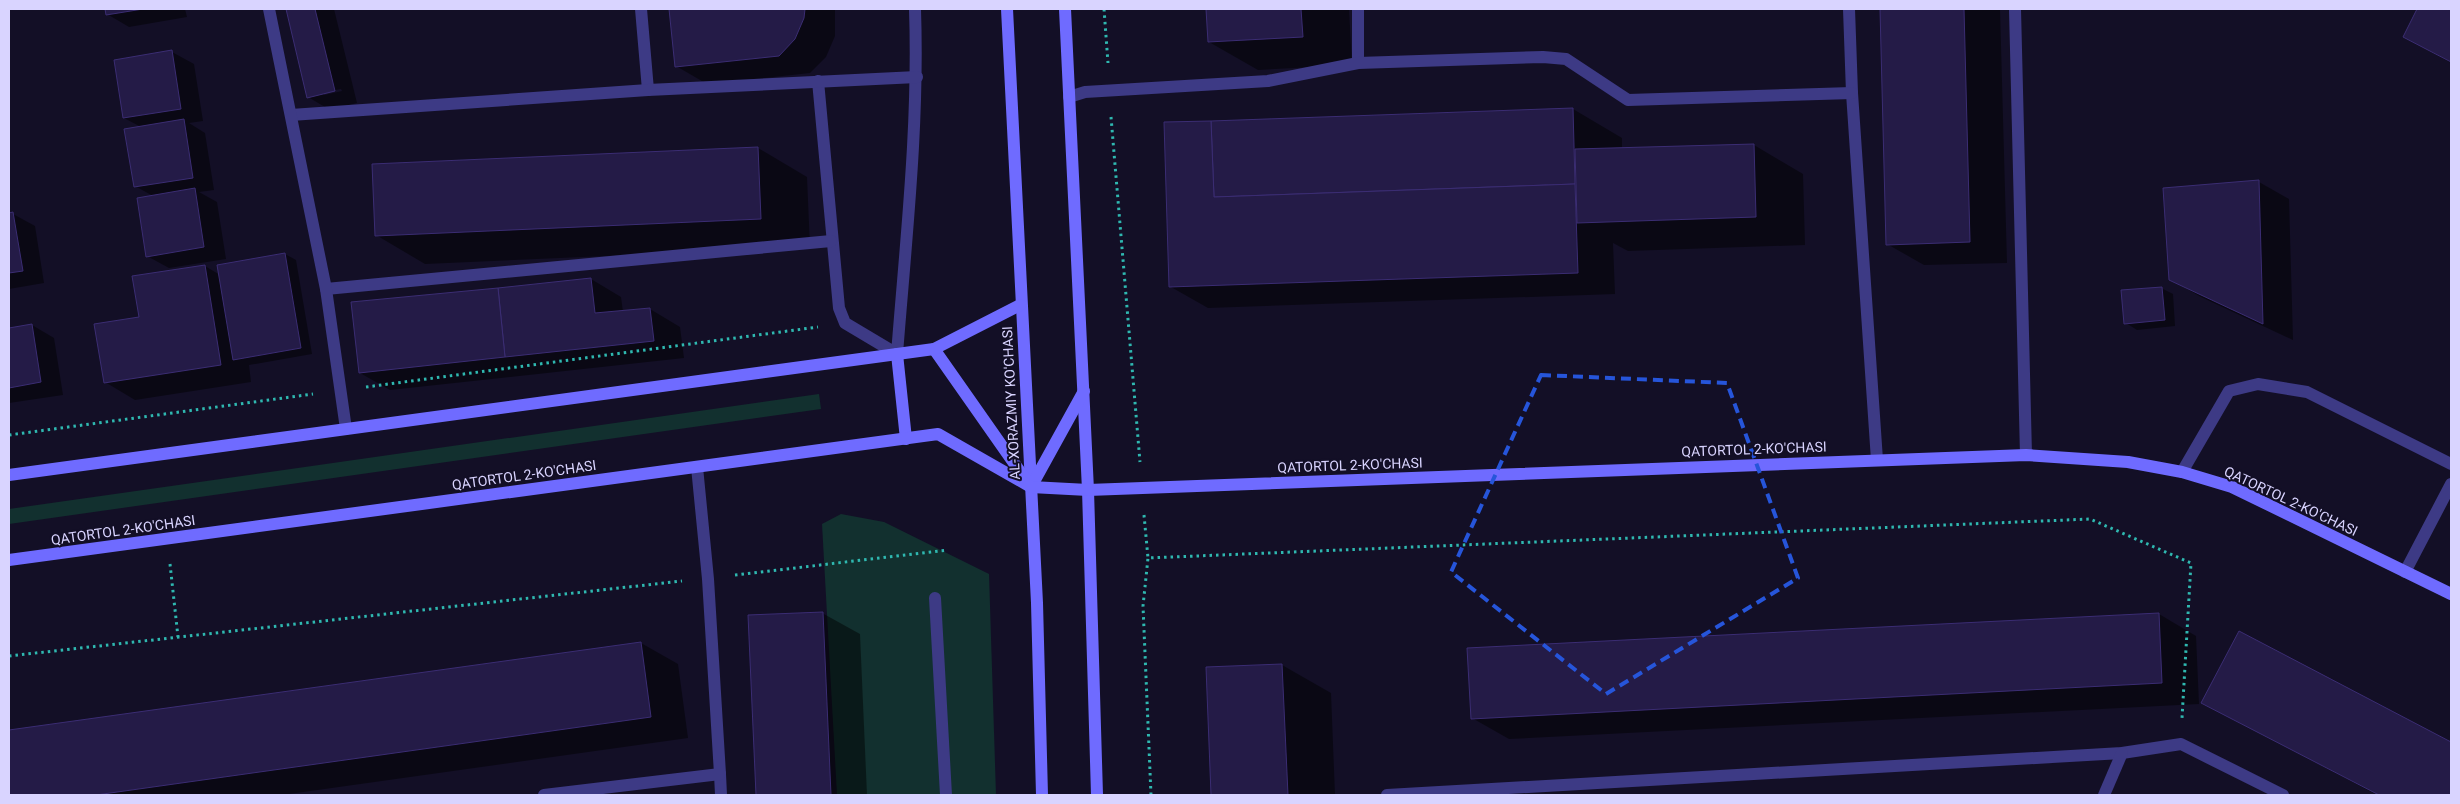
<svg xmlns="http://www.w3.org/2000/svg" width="2460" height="804" font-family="Roboto,sans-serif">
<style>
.green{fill:#12302f}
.shadow{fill:#0007;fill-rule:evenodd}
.building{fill:#241b47;stroke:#3b2d73}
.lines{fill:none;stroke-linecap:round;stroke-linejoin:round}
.path{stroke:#2fb8b0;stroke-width:3;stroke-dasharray:2.5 4;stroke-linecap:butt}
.lane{stroke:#3d3a85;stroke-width:12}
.street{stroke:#3d3a85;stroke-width:12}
.secondary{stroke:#6f6bff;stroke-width:12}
.marked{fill:none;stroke:#2655da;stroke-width:4;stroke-dasharray:10 6;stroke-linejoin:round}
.labels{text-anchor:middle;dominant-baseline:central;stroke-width:4;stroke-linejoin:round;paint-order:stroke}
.street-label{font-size:14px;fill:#d9d4ff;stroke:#130f26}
</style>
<rect width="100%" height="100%" fill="#130f26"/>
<g class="green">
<path d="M819,394L821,409L9,524V509Z"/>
<path d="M841,514L884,522L989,574L996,795H837L822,524Z"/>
</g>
<g class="shadow">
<path d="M106,9H185L187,17L129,27L107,14Z"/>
<path d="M287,9H334L357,103L330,110L308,97ZM341,89L342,91L324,95V92Z"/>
<path d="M671,9H835V36L826,57L810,73L707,84L676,66Z"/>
<path d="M1207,9H1349L1352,65L1258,70L1209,42Z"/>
<path d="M1881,9H2000L2007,263L1924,265L1887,244Z"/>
<path d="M2419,9H2451V63L2405,37Z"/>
<path d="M172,52L194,64L203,121L189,123L205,133L214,190L199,192L217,202L226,259L169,268L147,256L153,196L135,186L141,127L124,118Z"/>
<path d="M1573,109L1622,138V149L1754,145L1803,174L1805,245L1628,251L1613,243L1615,294L1208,308L1171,287Z"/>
<path d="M758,148L807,177L810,247L425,264L376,235Z"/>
<path d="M2259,182L2289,199L2293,340L2201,297L2170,279Z"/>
<path d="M9,214H13L35,226L44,283L9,289Z"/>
<path d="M285,254L296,260L312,354L249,365L251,382L135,400L105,382L140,318L205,266L220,275Z"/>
<path d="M591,279L621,297L623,312L650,309L680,327L684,358L390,390L360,373Z"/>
<path d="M2161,288L2173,294L2175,326L2137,330L2126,323Z"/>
<path d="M32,325L54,338L63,395L9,403V329Z"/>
<path d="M822,613L860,634L867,795H758L750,616Z"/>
<path d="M2159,614L2196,636L2199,704L1509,739L1472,718Z"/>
<path d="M2240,633L2451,743V795H2377L2203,702Z"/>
<path d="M641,643L678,664L688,738L282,795H9V731Z"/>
<path d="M1282,665L1331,693L1335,795H1213L1207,668Z"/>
</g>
<g class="building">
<path d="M105,9H143L106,15Z"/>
<path d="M286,9H315L335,91L307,98Z"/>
<path d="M669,9H805L804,18L795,39L779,56L675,67Z"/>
<path d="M1206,9H1301L1303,37L1208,42Z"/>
<path d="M1880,9H1964L1970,242L1886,245Z"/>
<path d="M2417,9H2451V62L2403,37Z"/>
<path d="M172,50L181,109L123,118L114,60Z"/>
<path d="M1573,108L1575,184L1214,197L1211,121Z"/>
<path d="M184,119L193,178L134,187L124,129Z"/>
<path d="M1211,121L1214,197L1575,184L1578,273L1169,287L1164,122Z"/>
<path d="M1754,144L1756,217L1577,223L1575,149Z"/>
<path d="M758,147L761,219L375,236L372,164Z"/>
<path d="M2259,180L2263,324L2169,280L2163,188Z"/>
<path d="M195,188L204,247L146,257L137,198Z"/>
<path d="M13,212L23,271L9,273V213Z"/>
<path d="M285,253L301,348L233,360L217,265Z"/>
<path d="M205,265L221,365L104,383L94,324L139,317L132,276Z"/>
<path d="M591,278L595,313L650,308L654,341L505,357L498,288Z"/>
<path d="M2162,287L2165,320L2124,324L2121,290Z"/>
<path d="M498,288L505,357L359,373L351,302Z"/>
<path d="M32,324L41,382L9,388V328Z"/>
<path d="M823,612L831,795H756L748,615Z"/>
<path d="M2159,613L2162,683L1471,719L1467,648Z"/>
<path d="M2239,631L2451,742V795H2379L2201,703Z"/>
<path d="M641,642L651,717L96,795H9V730Z"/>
<path d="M1282,664L1288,795H1211L1206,667Z"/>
</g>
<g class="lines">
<g class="path">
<path d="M1104,9L1108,63"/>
<path d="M1111,117L1140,462"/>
<path d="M366,387L818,327"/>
<path d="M9,435L313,394"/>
<path d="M1144,515L1148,558"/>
<path d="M170,564L178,637"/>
<path d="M735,575L948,550"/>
<path d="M9,656L682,581"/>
<path d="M1151,795L1143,606L1148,558L2090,519L2191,563L2182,718"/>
</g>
<g class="lane">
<path d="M641,9L648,90"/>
<path d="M1358,9V63"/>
<path d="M1849,9L1852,93L1877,460"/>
<path d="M2015,9L2026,455"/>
<path d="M818,81L839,308L845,323L897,354C906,238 919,125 915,9"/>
<path d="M1069,97L1085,92L1268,81L1358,63L1543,57L1566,59L1628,100L1852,93"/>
<path d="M291,115L648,90L917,77"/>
<path d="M326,289L831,241"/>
<path d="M2182,472L2229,391L2258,384L2307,392L2451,464"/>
<path d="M2405,572L2451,484"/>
<path d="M935,598L946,795"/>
<path d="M720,774L721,795"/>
<path d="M544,795L720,774L708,579L697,467"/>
<path d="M1387,795L2122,753L2181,744L2283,795"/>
<path d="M2104,795L2122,753"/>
</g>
<path class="street" d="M269,9L326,289L346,429"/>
<g class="secondary">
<path d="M1007,9L1037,603L1042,795"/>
<path d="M1065,9L1088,490L1097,795"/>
<path d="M934,349L1028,483"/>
<path d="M897,354L906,439"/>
<path d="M9,475L934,349L1020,305"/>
<path d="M1031,487L1084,391"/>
<path d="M9,560L938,434L1031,487L1088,490L2026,455L2128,462L2182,472L2232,487L2451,594"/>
</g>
</g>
<path class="marked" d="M1541,375L1727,383L1798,578L1606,694L1451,572Z"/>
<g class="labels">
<g class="street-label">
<text transform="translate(1011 403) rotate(-93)">AL-XORAZMIY KO'CHASI</text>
<text transform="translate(1754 449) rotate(-2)">QATORTOL 2-KO'CHASI</text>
<text transform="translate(1350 465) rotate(-2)">QATORTOL 2-KO'CHASI</text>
<text transform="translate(524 475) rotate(-8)">QATORTOL 2-KO'CHASI</text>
<text transform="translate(2291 501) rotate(25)">QATORTOL 2-KO'CHASI</text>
<text transform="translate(123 530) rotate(-8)">QATORTOL 2-KO'CHASI</text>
</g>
</g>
<rect width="2460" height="804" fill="none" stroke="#d9d4ff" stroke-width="20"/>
</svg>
